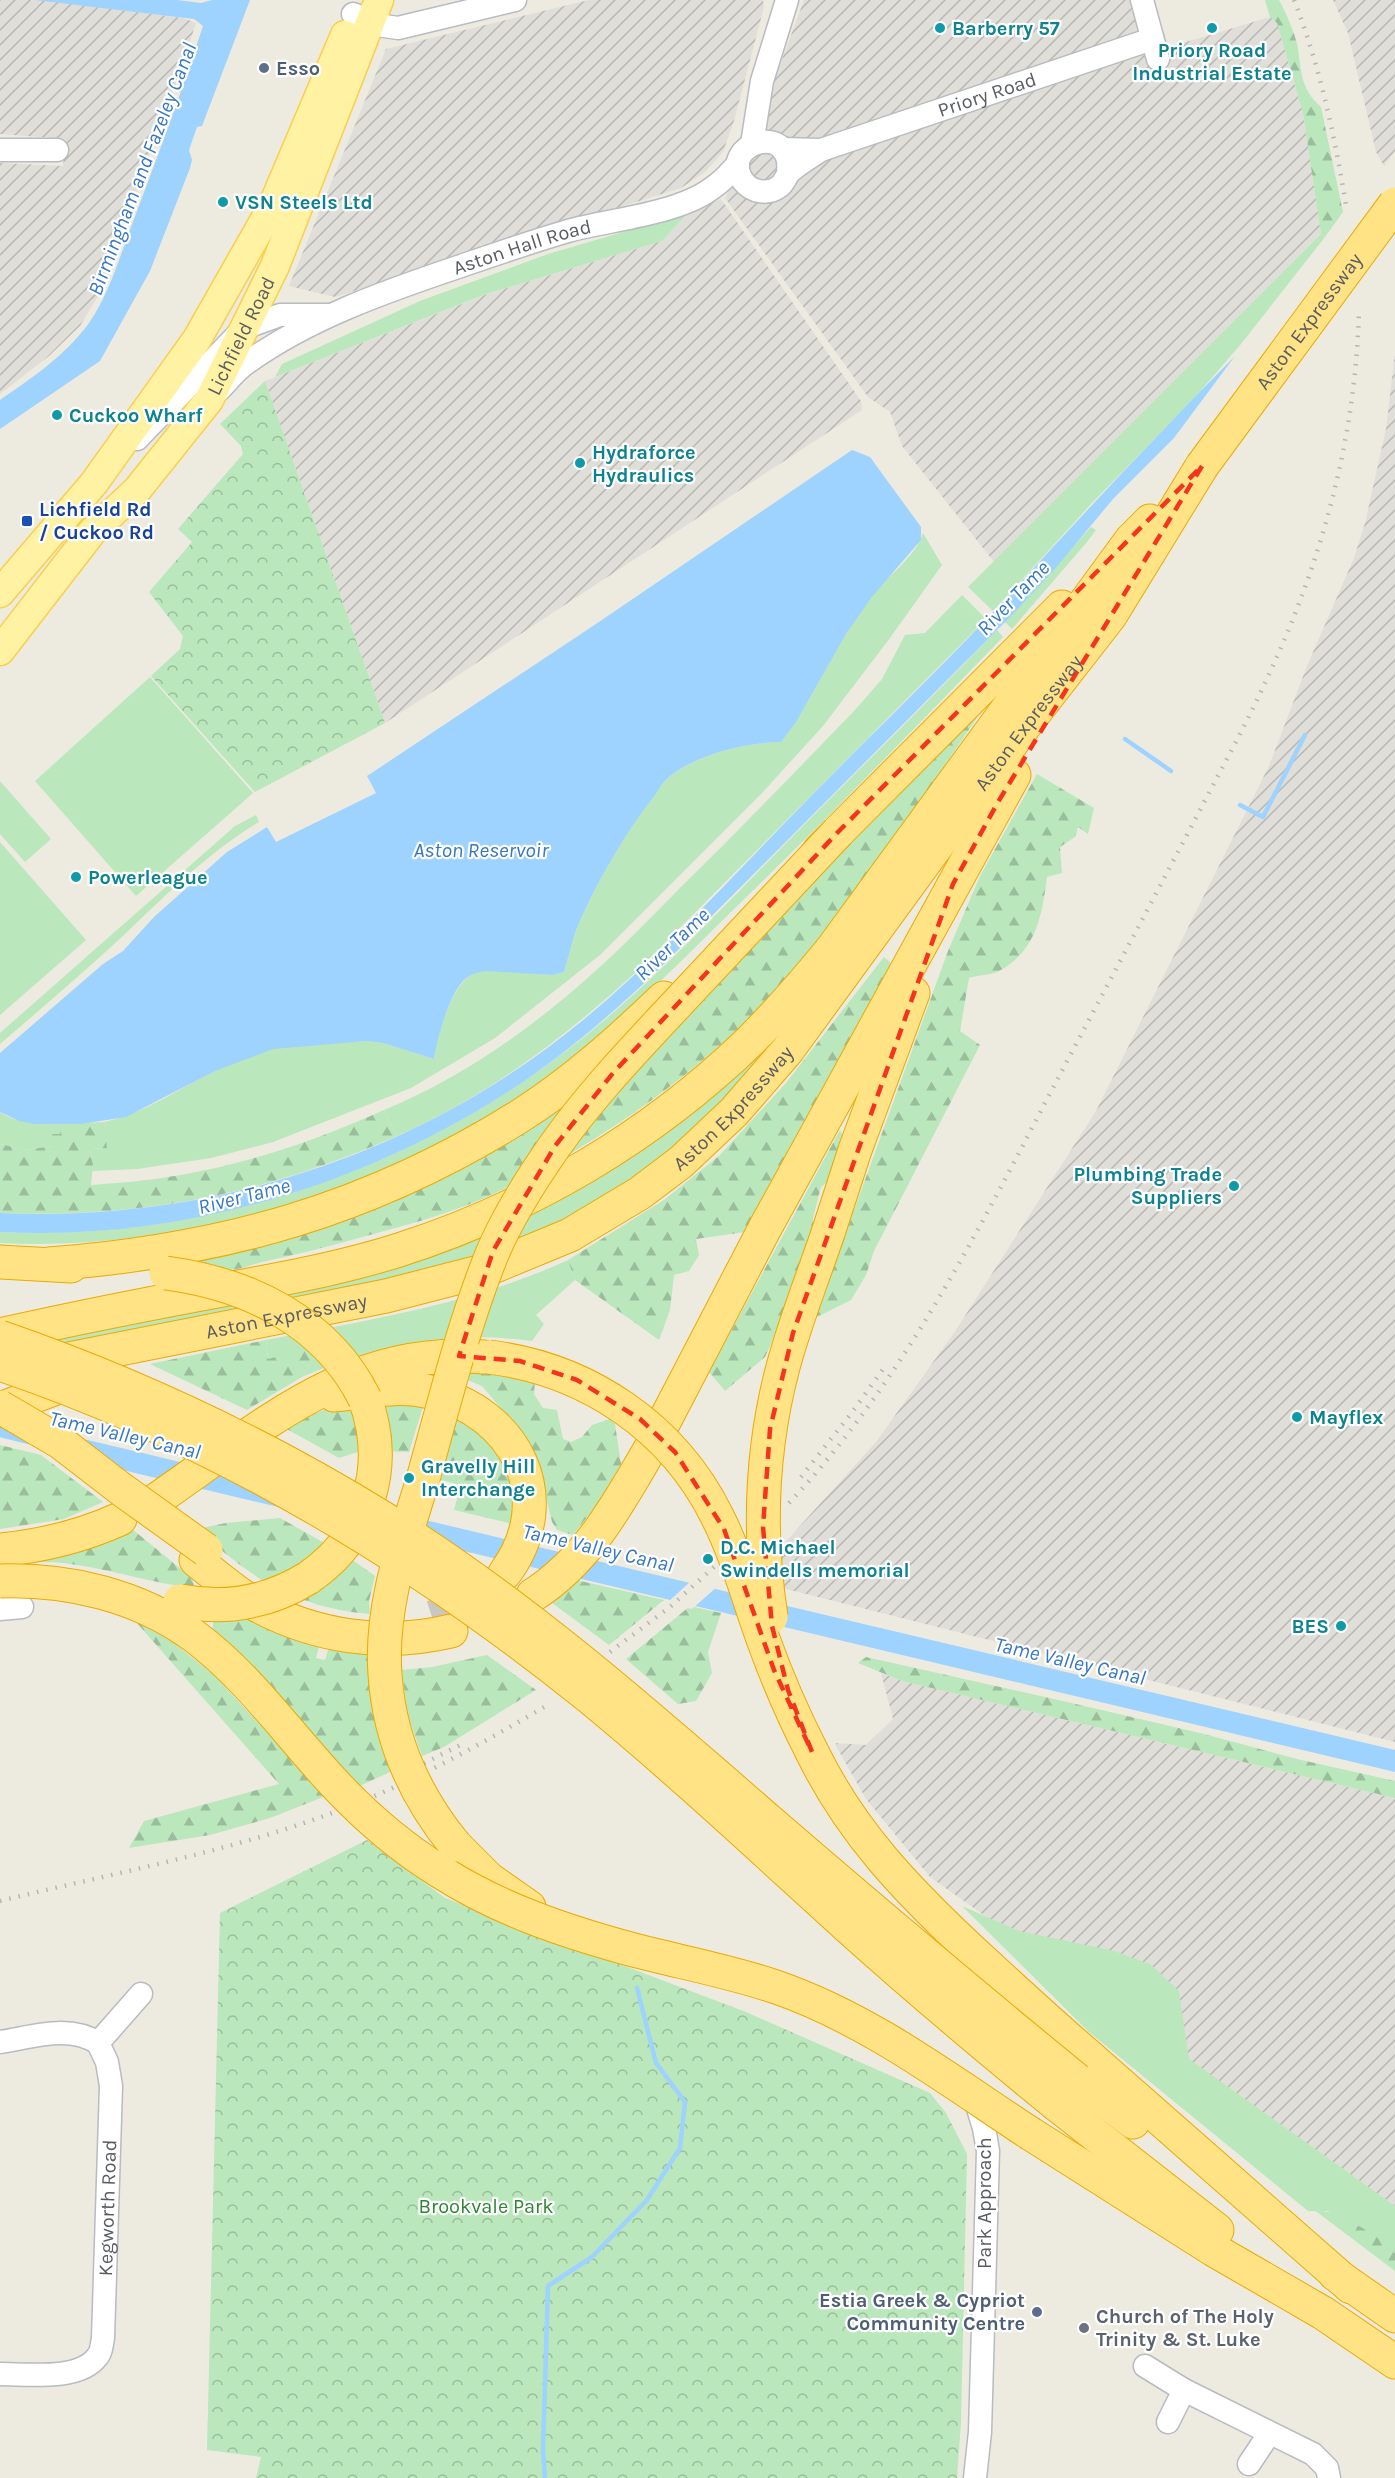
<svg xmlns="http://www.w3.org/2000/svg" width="1395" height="2478" font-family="Karla,sans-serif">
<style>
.industrial{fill:url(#industrial-furrows)}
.grass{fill:#bae7bb}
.forest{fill:url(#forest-firs)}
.park{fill:url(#park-crowns)}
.water{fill:#9ed2ff}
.pier{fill:#edebe0}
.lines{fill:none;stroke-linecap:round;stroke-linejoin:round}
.stream{stroke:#9ed2ff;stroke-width:4.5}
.canal{stroke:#9ed2ff;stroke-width:16}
.highway-tunnel{stroke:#c8c8c0;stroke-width:33;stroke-dasharray:33 16;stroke-linecap:butt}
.minor-casing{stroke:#b8bbc0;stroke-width:25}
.major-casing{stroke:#fcce4a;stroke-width:31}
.highway-casing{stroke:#eda900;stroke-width:35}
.minor{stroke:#fff;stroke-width:22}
.major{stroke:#fff2a3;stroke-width:28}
.highway{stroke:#ffe385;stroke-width:33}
.rail{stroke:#b4b5b5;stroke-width:4.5;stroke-dasharray:1.5 8;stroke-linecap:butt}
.highway-bridge-casing{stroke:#eda900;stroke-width:35;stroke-linecap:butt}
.highway-bridge{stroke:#ffe385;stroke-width:33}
.marked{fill:none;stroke:#f6331d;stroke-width:4.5;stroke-dasharray:12 8;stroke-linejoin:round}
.culture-dot{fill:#0f9aa8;stroke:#fff;stroke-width:2}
.service-dot{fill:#5c6f8a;stroke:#fff;stroke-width:2}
.transit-dot{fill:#1a4fb4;stroke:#fff;stroke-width:2}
.worship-dot{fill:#6b7280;stroke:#fff;stroke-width:2}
.labels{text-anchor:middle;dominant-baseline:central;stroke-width:4.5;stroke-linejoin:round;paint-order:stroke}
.culture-label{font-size:20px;font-weight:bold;fill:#0d838f;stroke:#fff;text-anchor:start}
.service-label{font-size:20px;font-weight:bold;fill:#4e5e75;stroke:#fff;text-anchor:start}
.street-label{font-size:20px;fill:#595d62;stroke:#fff}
.transit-label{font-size:20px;font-weight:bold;fill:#164399;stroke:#fff;text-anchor:start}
.park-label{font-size:20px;fill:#2e8534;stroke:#fff}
.worship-label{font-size:20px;font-weight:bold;fill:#5b616d;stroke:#fff;text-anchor:start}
.water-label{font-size:21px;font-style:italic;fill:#3677c2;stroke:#fff}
</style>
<defs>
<pattern id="industrial-furrows" width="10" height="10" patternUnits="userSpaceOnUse" patternTransform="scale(1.5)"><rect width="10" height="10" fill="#e0ded8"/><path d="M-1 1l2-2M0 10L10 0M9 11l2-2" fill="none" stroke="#b9b7b3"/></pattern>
<pattern id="forest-firs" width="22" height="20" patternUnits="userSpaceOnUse" patternTransform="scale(1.5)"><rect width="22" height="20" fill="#bae7bb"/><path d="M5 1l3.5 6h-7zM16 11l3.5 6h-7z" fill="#9abe9b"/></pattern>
<pattern id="park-crowns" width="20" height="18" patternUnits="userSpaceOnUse" patternTransform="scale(1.5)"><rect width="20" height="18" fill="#bae7bb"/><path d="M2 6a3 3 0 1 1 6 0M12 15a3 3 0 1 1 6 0" fill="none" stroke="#9abe9b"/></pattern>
</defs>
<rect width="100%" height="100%" fill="#edebe0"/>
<g class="industrial">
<path d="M0,0H42L153,14L183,18L196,23L177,81L98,296L80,326L49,356L0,394V163L63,166L65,139L0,134Z"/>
<path d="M589,0H763L764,7L734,121L723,152L705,172L681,188L335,297L289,286L386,49Z"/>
<path d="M804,0H1152L1169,47L1270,17L1277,23L1303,113L1321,234L994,562L902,446L890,412L868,397L725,198L757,127Z"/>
<path d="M1333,0H1395V151L1384,166L1376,152L1348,33Z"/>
<path d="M721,199L861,401L862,410L385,723L265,381L487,294L662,241L688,213Z"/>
<path d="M1395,352V1742L778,1587L780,1548L876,1442L954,1333L1096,1111L1269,766L1307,666L1354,558L1365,523L1386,429Z"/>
<path d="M881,1673L902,1681L1395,1798V2206L930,1877L866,1799L836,1746V1743L866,1745L893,1719Z"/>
</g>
<g class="grass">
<path d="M688,213L662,241L486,294L275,377L282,364L420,301L548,254Z"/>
<path d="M1321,234L1325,237L1241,344L1196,396L1093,502L993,611L968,587Z"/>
<path d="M1091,527L1096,530L1087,542L1012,629L1005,622Z"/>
<path d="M923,533L942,565L890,638L823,726L761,794L600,955L495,1038L411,1088L273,1142L211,1158L137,1169L92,1171L93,1165L90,1149L106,1148L104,1122C162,1110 209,1064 266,1050C298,1042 334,1044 367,1041L383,1043L434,1059C437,1036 452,983 474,973C489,967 535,974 553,975L564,972C568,959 571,946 575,933C592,890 626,831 655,794C659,789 664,781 669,777C697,755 746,742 781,742C815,696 836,643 871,597C884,580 918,554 923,533Z"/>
<path d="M962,595L986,619L639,969C567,1036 488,1096 397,1136L384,1110C460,1079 531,1029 592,974C623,947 651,917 680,888C739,830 797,770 855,710L882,679L905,635L925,633Z"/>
<path d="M997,630L1003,637C913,730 822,824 728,915C672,970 616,1027 552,1075C405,1185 183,1253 0,1243V1232C200,1242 403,1173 562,1054C646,991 719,911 792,837C860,768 930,700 997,630Z"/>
<path d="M150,677L253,793L136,896L35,781Z"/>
<path d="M0,781L51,839L25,862L0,834Z"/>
<path d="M256,815L259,822C209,852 167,894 125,934C84,972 42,1008 0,1044V1033L235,826Z"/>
<path d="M0,842L86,940L0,1015Z"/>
<path d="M814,988L735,1095L652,1170L506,1253L99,1343L0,1347L477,1233Z"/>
<path d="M0,1112C17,1124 40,1124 60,1124V1134L52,1146L27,1150L0,1144Z"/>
<path d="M568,1260L575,1280L536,1315L544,1324L532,1341C447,1330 380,1344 302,1377L316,1354L309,1349L268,1359L266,1340C368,1320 473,1304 568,1260Z"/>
<path d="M962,1906L1019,1931L1114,1951L1150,1964L1179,1991L1189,2059L1395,2206V2256L1327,2211H1308L1089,2032Z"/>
</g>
<g class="forest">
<path d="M1265,0H1279C1285,10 1294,32 1297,43C1302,71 1299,87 1321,107L1343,212L1325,237L1321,234L1303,113L1277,23L1270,17Z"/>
<path d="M976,711L979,715C918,803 860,894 790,975C712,1064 609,1138 502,1190C457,1212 407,1225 359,1238C327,1247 295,1255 262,1262C251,1265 238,1270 228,1270C219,1270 207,1264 199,1261L491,1150Z"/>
<path d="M1037,774L1094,808L1088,834L1078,827L1075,837L1060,847L1062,873L1047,877C1042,915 1037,949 1001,970C992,975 979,975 969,978L960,1031L980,1045L874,1251L866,1275L851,1300L815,1318L948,951L980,876Z"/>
<path d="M884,957L891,963L745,1232L696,1239L699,1255L689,1271L674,1275L670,1310L659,1340L575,1280L568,1260L664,1200L720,1155L786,1083Z"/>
<path d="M384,1110L397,1136C265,1194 144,1218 0,1213V1144L27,1150L52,1146V1134H60V1124L104,1122L107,1148L90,1149L93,1165L91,1185C112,1183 134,1182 155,1179C235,1168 311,1143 384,1110Z"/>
<path d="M840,1130L846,1143L832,1178L821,1187L813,1218V1232L770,1346L765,1357L725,1391L709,1372Z"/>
<path d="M266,1340L268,1359L309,1348L316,1354L302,1377L247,1410L150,1364Z"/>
<path d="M469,1367L535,1380L534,1394L543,1408L557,1410L563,1439L571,1442L582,1437L592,1425L610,1419L615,1424L621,1464L599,1502L573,1535L557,1530L552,1522L539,1467L526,1438L482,1386L465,1379Z"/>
<path d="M426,1397L409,1452L383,1451L377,1399Z"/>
<path d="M352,1402L361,1451L339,1458L283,1427L331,1407Z"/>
<path d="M456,1407L505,1450L518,1525L454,1510L461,1485L437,1479Z"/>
<path d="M0,1445L41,1455L103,1502L64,1519L0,1529Z"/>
<path d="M280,1518L344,1554L375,1576L369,1601L370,1614C331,1611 285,1598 253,1574C235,1562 218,1547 201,1534L202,1528L226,1523Z"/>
<path d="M132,1529L192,1578L195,1588C155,1584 117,1571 77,1565C54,1561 31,1562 7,1563Z"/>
<path d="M576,1580L664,1600L609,1645L548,1600Z"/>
<path d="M690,1606L721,1613L708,1652L712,1673L696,1701L678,1704L626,1659Z"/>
<path d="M247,1613C272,1632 289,1639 319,1647L316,1658L325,1660L329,1647L368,1652L392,1771L360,1786L212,1632L214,1615Z"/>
<path d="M136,1622L171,1641L213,1674L326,1796L270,1818L210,1835L129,1848L144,1821L279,1784Z"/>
<path d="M487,1655L536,1690L444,1747L422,1756L407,1713L402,1670L432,1667Z"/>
<path d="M866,1657L1063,1701L1204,1734L1297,1759L1395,1781V1798L902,1681L858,1663Z"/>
<path d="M1313,2209C1342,2213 1372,2233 1395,2250V2271Z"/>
</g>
<g class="park">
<path d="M265,381L385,723L255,792L151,676L180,649L183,636L149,592L192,542L178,529L243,454L241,446L220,424Z"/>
<path d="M367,1840L445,1898L746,2012L930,2093L946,2113L967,2154L961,2422L957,2478H256L261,2457L207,2450L220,1913Z"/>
</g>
<g class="water">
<path d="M35,0H177L201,3L212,0H250L202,126L197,127L189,150L192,160L190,168L150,271L100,361L0,429V400C32,378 66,355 89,323C109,294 119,259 131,227C156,161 181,94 203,26L194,19Z"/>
<path d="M1235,356L1174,438L1113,499L1054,570L1014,613L654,974C603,1022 550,1067 490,1103C344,1192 171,1241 0,1232V1213C210,1223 419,1155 582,1021C664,953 736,872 811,796C877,729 945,664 1009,595C1083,514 1158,434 1235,356Z"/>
<path d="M852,450L870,457L921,527V540L871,598L846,634L796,722L781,742C746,742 696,755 669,777C664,781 659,789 655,795C626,831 592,890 575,933C571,946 568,959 564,972L553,975L486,971C478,972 470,974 464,980C449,995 437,1039 434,1059L383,1043L367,1041L273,1049L215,1071L126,1117L81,1124H35L19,1121L0,1112V1053L103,964L123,951L154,917L227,852L267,827L276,842L376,793L367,776L593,626Z"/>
<path d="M37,1428L1395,1750V1772L135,1473L32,1446Z"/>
</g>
<path class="pier" d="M692,1580L718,1586L692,1609L667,1603Z"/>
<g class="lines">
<g class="stream">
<path d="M1125,739L1171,771"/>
<path d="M1240,805L1263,817L1305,735"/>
<path d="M545,2478L543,2450L548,2286L592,2257L647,2200L680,2148L685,2102L656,2063L637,1988"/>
</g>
<path class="canal" d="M0,1429L28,1436"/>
<path class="highway-tunnel" d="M432,1617L468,1605L487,1592"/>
<defs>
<g id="minor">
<path d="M1142,0L1158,59"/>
<path d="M353,14L384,26L398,28L515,0"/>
<path d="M752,144L762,81L787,0"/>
<path id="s1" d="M782,149L821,150L1152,39"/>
<path d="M0,150H57"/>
<path d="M788,173C794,119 717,144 743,181C752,193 769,195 780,186C785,182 786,175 791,171C800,163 811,157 821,150"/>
<path id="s2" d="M219,390C228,381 237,369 248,362C310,318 384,292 455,268C493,255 530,242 568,231C611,219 681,214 715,186C724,180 731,171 738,164"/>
<path d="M137,439L244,328L280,315H328"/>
<path d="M0,1609L22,1607"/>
<path d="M0,2042C33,2037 69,2024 98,2043"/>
<path d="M98,2043L141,1994"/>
<path d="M973,2092L984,2128L988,2151L980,2432L975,2478"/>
<path d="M1145,2366L1184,2390L1313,2454L1327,2468L1329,2478"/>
<path id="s3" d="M0,2374C27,2374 79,2381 97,2357C101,2353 102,2344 103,2338L111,2086L107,2062L98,2043"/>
<path d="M1168,2422L1184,2390"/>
<path d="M1249,2464L1269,2434"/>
</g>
<g id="major">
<path d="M0,593L94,483L197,339L272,207L345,35"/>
<path id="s4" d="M0,651L92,532L137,490L209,400L275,266L379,0"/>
</g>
<g id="highway">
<path d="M819,851L1062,607"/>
<path d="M828,1233L855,1150L913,993"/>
<path d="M0,1262L71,1266"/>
<path d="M49,1264C223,1251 372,1209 520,1116C572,1083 619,1041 664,998"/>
<path d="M0,1335C76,1318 152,1303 228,1289C285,1278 343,1268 399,1250C530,1208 651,1137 750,1041C779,1012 806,981 832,949L1131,540L1150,521"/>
<path id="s5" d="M49,1363L386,1296L483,1271L570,1235L640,1193L681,1162L734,1112L787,1051L1025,725L1110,616L1202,466"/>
<path d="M334,1395C365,1392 399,1384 430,1392C516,1412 560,1498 505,1573"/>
<path d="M0,1409L80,1379"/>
<path d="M664,1422L765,1228L1014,775"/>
<path d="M156,1500C260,1429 349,1345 484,1357"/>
<path d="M0,1550C42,1546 82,1536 120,1519"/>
<path d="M196,1560C215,1575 234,1592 255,1604C315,1637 384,1647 451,1631"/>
<path d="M308,1578C368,1537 390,1467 365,1399"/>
<path d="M533,1595C588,1560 618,1504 650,1449"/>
<path d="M812,1752C851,1832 906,1889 970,1949C1010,1986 1050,2023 1092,2059C1178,2135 1265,2211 1351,2287"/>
<path d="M455,1845L489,1879L529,1907"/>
<path d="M1077,2080L1133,2122"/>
<path d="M1057,2105L1217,2230"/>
<path d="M1031,2134L1214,2250L1323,2313L1395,2362"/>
<path d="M1335,2274L1395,2316"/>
</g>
</defs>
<use href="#minor" class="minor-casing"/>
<use href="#major" class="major-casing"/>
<use href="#highway" class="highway-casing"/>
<use href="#minor" class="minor"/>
<use href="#major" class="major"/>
<use href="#highway" class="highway"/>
<g class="rail">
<path d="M1294,0C1321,69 1335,138 1347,211"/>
<path d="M801,1477L853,1411L886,1365"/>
<path d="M789,1503C912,1372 990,1206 1074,1048C1116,969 1158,890 1200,810C1224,764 1249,719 1270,672C1323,558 1356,435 1359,309"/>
<path d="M610,1652L671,1606L714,1567"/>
<path d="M407,1772L466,1742"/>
<path d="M0,1901C114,1873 230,1852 340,1810C414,1782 483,1743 551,1703"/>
</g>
<defs>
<g id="highway-bridge">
<path id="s6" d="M1202,466L1395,204"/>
<path d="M166,1273C249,1284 327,1322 365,1399"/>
<path d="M0,1337C133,1383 263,1444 383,1518C522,1604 645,1713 768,1820C870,1908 973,1995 1077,2080"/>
<path d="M489,1357C587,1369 673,1427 717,1516C737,1555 748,1598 763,1639C777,1678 793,1715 812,1752"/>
<path d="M0,1364C215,1437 413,1555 589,1697C678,1770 763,1850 848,1927C916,1988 986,2047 1057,2105"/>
<path d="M0,1407L60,1442L121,1489L206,1550"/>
<path d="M0,1581C68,1579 138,1595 194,1636C248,1676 289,1735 335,1784C366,1817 402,1848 441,1872C499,1909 564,1931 630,1949C679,1962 729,1971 776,1987C869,2019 950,2081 1031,2134"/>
<path d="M180,1601C226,1610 269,1602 308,1578"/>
<path d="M771,1617C758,1533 761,1450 783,1367C795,1322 813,1277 828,1233"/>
<path d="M455,1845C415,1796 389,1738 385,1674C380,1607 404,1542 423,1479C444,1404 463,1326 492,1254C508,1216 531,1180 554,1147C589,1097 631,1053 673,1008C728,949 783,890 838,832"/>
</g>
</defs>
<use href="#highway-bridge" class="highway-bridge-casing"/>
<use href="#highway-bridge" class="highway-bridge"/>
</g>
<path class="marked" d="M1202,466L998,802L953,884L793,1333L770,1429L763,1527L772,1626L788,1690L812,1752L774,1670L724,1529L675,1452L640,1419L577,1380L520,1361L459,1356L493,1251L555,1146L613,1073L838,832Z"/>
<g class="culture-dot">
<circle cx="940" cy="28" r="6"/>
<circle cx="1212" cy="28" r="6"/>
<circle cx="223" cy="202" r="6"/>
<circle cx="57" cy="415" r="6"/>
<circle cx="580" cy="463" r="6"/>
<circle cx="76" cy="877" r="6"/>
<circle cx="1234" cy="1186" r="6"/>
<circle cx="1297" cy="1417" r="6"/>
<circle cx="409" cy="1478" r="6"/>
<circle cx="708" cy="1559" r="6"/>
<circle cx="1341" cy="1626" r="6"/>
</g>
<g class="service-dot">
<circle cx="264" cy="68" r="6"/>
<circle cx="1037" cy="2312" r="6"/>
</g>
<rect class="transit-dot" x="21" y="515" width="12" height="12" rx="3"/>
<circle class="worship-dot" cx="1084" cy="2328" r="6"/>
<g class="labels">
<g class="culture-label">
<text x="952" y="28">Barberry 57</text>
<text x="1212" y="50" text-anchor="middle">Priory Road<tspan x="1212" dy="23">Industrial Estate</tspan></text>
<text x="235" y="202">VSN Steels Ltd</text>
<text x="69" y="415">Cuckoo Wharf</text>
<text x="592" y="452">Hydraforce<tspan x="592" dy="23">Hydraulics</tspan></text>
<text x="88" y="877">Powerleague</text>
<text x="1222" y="1174" text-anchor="end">Plumbing Trade<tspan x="1222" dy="23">Suppliers</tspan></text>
<text x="1309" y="1417">Mayflex</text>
<text x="421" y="1466">Gravelly Hill<tspan x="421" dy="23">Interchange</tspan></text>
<text x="720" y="1547">D.C. Michael<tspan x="720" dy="23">Swindells memorial</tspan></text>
<text x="1329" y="1626" text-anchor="end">BES</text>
</g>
<g class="service-label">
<text x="276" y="68">Esso</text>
<text x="1025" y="2300" text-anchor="end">Estia Greek &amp; Cypriot<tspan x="1025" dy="23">Community Centre</tspan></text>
</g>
<g class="street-label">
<text stroke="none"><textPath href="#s1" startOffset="214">Priory Road</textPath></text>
<text stroke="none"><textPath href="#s2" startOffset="339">Aston Hall Road</textPath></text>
<text stroke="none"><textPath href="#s6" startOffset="180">Aston Expressway</textPath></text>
<text stroke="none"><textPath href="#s4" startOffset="399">Lichfield Road</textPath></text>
<text stroke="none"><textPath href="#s5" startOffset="1232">Aston Expressway</textPath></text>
<text stroke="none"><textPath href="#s5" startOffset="746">Aston Expressway</textPath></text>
<text stroke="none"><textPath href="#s5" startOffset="242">Aston Expressway</textPath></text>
<text transform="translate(984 2203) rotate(-90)">Park Approach</text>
<text stroke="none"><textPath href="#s3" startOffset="252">Kegworth Road</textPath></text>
</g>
<g class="transit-label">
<text x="39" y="509">Lichfield Rd<tspan x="39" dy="23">/ Cuckoo Rd</tspan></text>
</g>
<g class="park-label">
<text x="486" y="2206">Brookvale Park</text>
</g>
<g class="worship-label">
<text x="1096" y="2316">Church of The Holy<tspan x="1096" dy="23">Trinity &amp; St. Luke</tspan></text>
</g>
<g class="water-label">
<text transform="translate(142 169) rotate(-69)">Birmingham and Fazeley Canal</text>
<text transform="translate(1013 598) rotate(-46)">River Tame</text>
<text x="481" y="850">Aston Reservoir</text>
<text transform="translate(672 944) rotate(-44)">River Tame</text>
<text transform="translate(244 1196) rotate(-14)">River Tame</text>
<text transform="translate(125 1435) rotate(13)">Tame Valley Canal</text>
<text transform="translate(598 1548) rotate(13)">Tame Valley Canal</text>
<text transform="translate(1070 1661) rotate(13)">Tame Valley Canal</text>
</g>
</g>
</svg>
